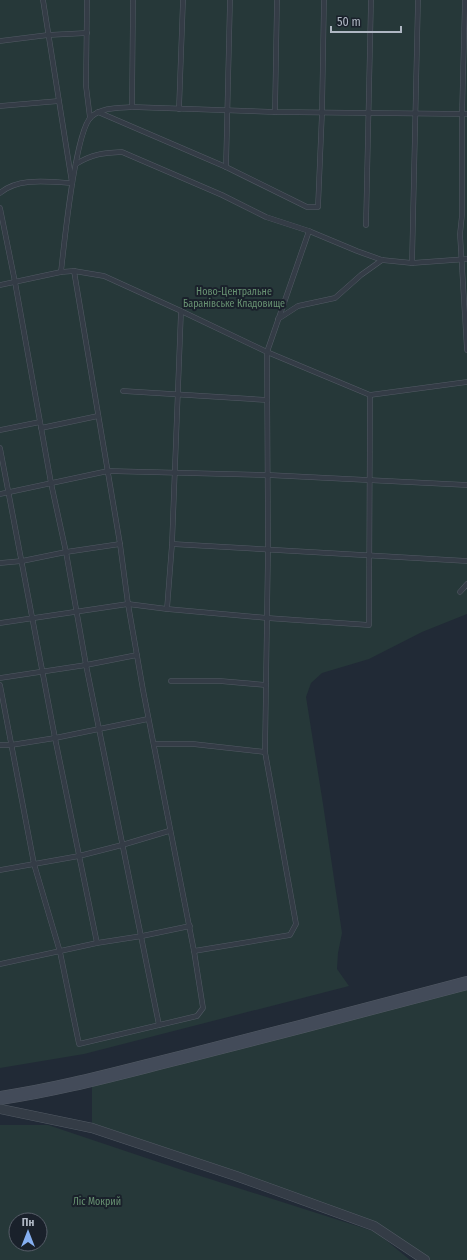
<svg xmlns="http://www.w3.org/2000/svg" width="467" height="1260" font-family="'Fira Sans Condensed',sans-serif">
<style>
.green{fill:#263839;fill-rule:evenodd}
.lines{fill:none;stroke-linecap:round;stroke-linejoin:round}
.lane-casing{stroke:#525a64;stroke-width:5.5}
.street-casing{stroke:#525a64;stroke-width:10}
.secondary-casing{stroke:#525a64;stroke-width:14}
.lane{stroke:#343c46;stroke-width:4.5}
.street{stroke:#343c46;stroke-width:9}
.secondary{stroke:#434b59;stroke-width:13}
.labels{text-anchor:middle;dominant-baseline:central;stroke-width:4;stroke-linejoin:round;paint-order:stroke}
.park-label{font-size:10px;fill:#689272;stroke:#1a212b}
</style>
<rect width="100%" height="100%" fill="#212a36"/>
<g class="green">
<path d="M0,0H467V614L422,632L369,659L322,673L311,683L306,697L323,804L342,933L338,953L337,969L349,986L84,1054L0,1068Z"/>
<path d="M467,983V1260H421L374,1226L92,1128V1080Z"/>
<path d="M0,1125H48L188,1172L376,1232L410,1260H0ZM16,1220H40V1244H16Z"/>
</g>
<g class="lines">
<defs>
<g id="lane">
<path d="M87,0L86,86L90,118"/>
<path d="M465,0L462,114V215L460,234L467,350"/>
<path d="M0,41L48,35L87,33"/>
<path d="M0,106L59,101"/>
<path d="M132,107L133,0"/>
<path d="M179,109L183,0"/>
<path d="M98,112L226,167L307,207H318L322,112L324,0"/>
<path d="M275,112L277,0"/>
<path d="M76,164C92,154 103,153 122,152L222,195L266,217L309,231L357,251L382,260L412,263L467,259"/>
<path d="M226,167L230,0"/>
<path d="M0,193C19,177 49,182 72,183L43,0"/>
<path d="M0,208L15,282L51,483L66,552L86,665L159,1025"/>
<path d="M366,225L371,0"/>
<path d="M412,263L418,0"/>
<path d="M74,271L120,544L128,604L143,690L194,951L290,935L296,924L265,752L268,549L267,352L309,231"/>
<path d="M61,272C64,245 75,132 91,117C102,107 119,108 132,107L275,112L467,114"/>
<path d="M0,285L61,272L74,271L104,276L181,311L267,352L370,395L467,382"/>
<path d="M278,319L298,306L335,298L361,275L382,260"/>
<path d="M123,391L267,400"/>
<path d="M41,428L98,416"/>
<path d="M0,430L40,422"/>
<path d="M0,448L55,738L97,943"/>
<path d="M0,494L108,471L268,475L467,485"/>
<path d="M172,544L467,561"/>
<path d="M0,563L22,561L66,552L120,544"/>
<path d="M460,592L467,584"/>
<path d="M167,609L172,544L181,311"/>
<path d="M0,623L128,604L167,609L267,618L369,625L370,395"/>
<path d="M0,678L86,665L137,655"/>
<path d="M171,681H220L266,685"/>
<path d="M0,685L34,864L60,952L79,1044L197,1016L203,1008L194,951"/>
<path d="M154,744H193L265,752"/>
<path d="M0,745H11L55,738L148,719"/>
<path d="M0,870L79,856L122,845L169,831"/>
<path d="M0,964L97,943L142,936L190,926"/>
</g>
<path id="street" d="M0,1109L92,1128L236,1176L374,1226L425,1260"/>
<path id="secondary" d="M0,1098C62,1089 122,1072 183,1057C278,1033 372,1008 467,983"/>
</defs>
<use href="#lane" class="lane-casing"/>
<use href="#street" class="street-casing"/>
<use href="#secondary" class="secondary-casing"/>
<use href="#lane" class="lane"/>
<use href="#street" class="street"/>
<use href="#secondary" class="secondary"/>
</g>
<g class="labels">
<g class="park-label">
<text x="234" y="292">Ново-Центральне<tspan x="234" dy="12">Баранівське Кладовище</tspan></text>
<text x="97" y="1202">Ліс Мокрий</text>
</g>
</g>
<g transform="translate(28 1232)"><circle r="19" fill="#1a212b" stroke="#565d68"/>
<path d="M0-3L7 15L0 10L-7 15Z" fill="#86aff1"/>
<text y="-6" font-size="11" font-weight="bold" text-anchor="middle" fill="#afb7c3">Пн</text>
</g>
<path d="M331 26v6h70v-6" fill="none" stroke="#afb7c3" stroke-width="2"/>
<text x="337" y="26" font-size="12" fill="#afb7c3" stroke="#1a212b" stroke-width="3" paint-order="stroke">50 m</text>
</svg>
